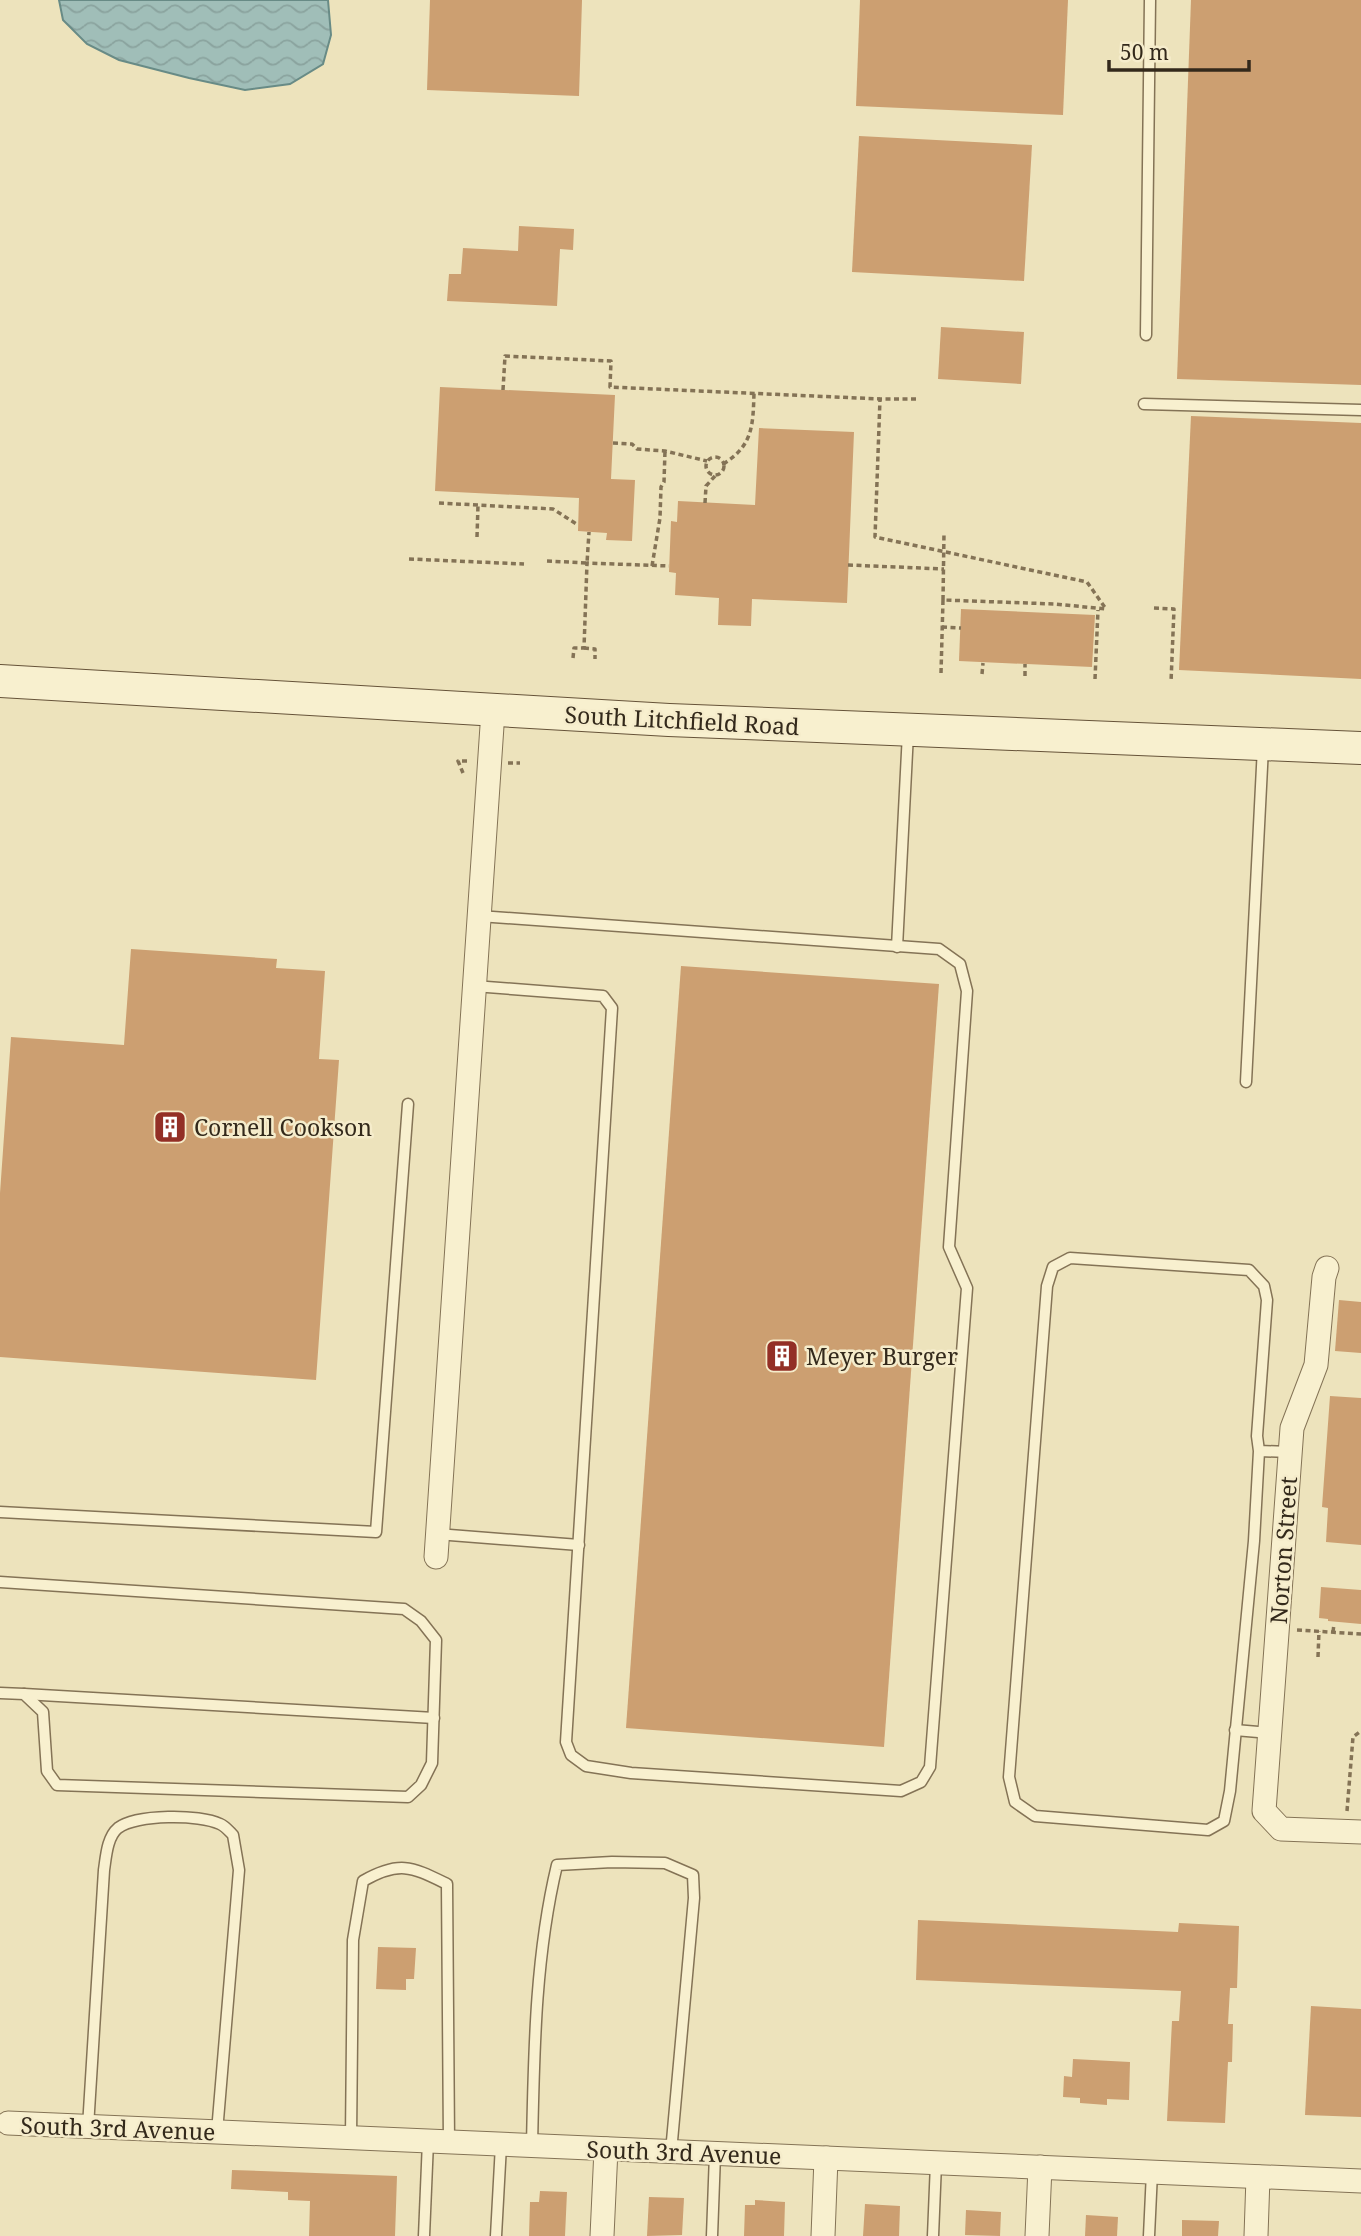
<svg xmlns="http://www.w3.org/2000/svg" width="1361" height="2236" font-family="'Noto Serif',serif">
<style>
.water{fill:url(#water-waves);stroke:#688b86;stroke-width:2}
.building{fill:#cc9f71}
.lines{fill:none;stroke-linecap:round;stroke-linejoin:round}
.service-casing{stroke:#847356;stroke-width:13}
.minor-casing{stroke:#847356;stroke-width:25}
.secondary-casing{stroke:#665339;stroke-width:34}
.path{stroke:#847356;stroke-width:3.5;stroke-dasharray:5 3.5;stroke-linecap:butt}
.service{stroke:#f8f0cf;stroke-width:10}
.minor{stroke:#f8f0cf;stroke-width:23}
.secondary{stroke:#f8f0cf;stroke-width:32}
.labels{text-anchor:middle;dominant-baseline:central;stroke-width:5;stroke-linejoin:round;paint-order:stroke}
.street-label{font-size:23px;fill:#33291b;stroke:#f5eccb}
.poi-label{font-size:23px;fill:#33291b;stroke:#f5eccb;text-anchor:start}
</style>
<defs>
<pattern id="water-waves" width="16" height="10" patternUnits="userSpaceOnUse" patternTransform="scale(1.75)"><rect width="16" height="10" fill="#a0beb8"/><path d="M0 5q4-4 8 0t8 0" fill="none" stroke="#8aa39e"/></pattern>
</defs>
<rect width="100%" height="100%" fill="#ede3bc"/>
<path class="water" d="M59,0H328L331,35L323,64L290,84L245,90L189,78L119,60L87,44L63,20Z"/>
<g class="building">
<path d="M430,0H582L579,96L427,90Z"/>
<path d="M860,0H1068L1063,115L856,106Z"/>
<path d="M1191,0H1361V385L1177,379Z"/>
<path d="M859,136L1032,145L1024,281L852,272Z"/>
<path d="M519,226L574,229L573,250L560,249L557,306L447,301L449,274H461L463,248L518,251Z"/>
<path d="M941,327L1024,332L1021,384L938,379Z"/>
<path d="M440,387L615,395L611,479L635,480L632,541L606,540L607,533L578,531L579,498L435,491Z"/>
<path d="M1191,416L1361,423V679L1179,670Z"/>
<path d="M759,428L854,432L847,603L752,599L751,626L718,625L719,598L675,595L676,573L669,572L671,521L677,522L678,501L755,505Z"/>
<path d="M961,609L1095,615L1092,667L959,661Z"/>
<path d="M131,949L277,959L276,968L325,971L319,1059L339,1060L316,1380L0,1357V1193L11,1037L124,1045Z"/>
<path d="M681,966L939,984L884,1747L626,1728Z"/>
<path d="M1339,1300L1361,1302V1353L1335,1351Z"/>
<path d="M1330,1396L1361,1398V1545L1326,1542L1328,1508L1322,1507Z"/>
<path d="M1321,1587L1361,1590V1624L1328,1621V1619L1319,1618Z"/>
<path d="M918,1920L1178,1932L1179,1923L1239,1926L1237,1988H1230L1228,2024H1233L1232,2062H1228L1225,2123L1167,2121L1172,2021H1179L1181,1991L916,1980Z"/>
<path d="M378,1947L416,1948L414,1979H406V1990L376,1989Z"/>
<path d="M1311,2006L1361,2009V2117L1305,2115Z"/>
<path d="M1073,2059L1130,2062L1129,2100L1107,2099V2105L1080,2103V2098L1063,2097L1064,2076L1072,2077Z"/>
<path d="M232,2170L397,2176L395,2236H309L310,2201L288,2200V2192L231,2189Z"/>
<path d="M540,2191L567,2192L565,2236H529L530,2202H539Z"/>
<path d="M649,2197L684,2198L682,2235L647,2236Z"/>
<path d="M755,2200L785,2202L784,2236H744L745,2205H755Z"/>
<path d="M865,2204L900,2206L899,2236H863Z"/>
<path d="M966,2210L1001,2212L1000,2236L965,2235Z"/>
<path d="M1086,2215L1118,2217L1117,2236H1085Z"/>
<path d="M1182,2220L1219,2221L1218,2236H1182Z"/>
</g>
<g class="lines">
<defs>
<g id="service">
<path d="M1146,335L1150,0"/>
<path d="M1144,404L1361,410"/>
<path d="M897,947L908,733"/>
<path d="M474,986L603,996L612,1008L566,1742L571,1755L586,1766L631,1773L901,1791L921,1782L930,1767L967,1288L949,1247L967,991L960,964L939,949L479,916"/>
<path d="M1246,1082L1263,747"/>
<path d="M1259,1451L1254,1541L1230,1791L1224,1821L1208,1830L1035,1816L1015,1802L1009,1777L1047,1286L1053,1267L1070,1258L1249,1270L1264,1286L1267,1300L1257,1436L1259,1451L1290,1452"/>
<path d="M0,1512L376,1532L408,1104"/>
<path d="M437,1534L579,1545"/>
<path d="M0,1582L404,1609L421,1621L436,1640L432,1763L421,1785L408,1797L57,1785L47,1771L43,1712L24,1694L0,1693"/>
<path d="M24,1694L434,1718"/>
<path d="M1235,1730L1270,1733"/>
<path d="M88,2127L104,1870C106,1857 107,1837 118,1828C136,1814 200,1814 220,1824C225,1826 229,1831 233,1835L239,1870L217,2132"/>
<path d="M351,2138L353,1940L363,1881C400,1860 412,1867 447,1884L449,2142"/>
<path d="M532,2146C534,2052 535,1957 557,1865L612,1862L665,1863L693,1875L694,1898L671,2152"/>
<path d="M424,2236L428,2141"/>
<path d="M496,2236L501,2145"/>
<path d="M712,2236L715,2154"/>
<path d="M933,2236L936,2163"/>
<path d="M1149,2236L1152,2172"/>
</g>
<g id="minor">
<path d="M1327,1268L1324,1277L1316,1365L1292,1428L1264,1811L1281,1829L1361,1832"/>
<path d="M436,1557L493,711"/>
<path d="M8,2123L1361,2181"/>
<path d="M602,2236L606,2149"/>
<path d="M823,2236L826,2158"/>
<path d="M1037,2236L1040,2167"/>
<path d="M1256,2236L1258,2177"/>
</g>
<path id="secondary" d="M0,681L669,720L1361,748"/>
</defs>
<use href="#service" class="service-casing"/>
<use href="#minor" class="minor-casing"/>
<use href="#secondary" class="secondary-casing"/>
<g class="path">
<path d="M503,390L505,356L611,361L610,387L880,399"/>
<path d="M916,399H880L875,537L1087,582L1106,609"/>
<path d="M613,443L632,444L637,449L665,451L707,461"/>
<circle cx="715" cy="466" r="9"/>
<path d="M723,464C753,446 753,425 754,393"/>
<path d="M439,503L553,509L578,525"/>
<path d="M705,503L706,486L715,476"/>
<path d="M477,537L478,505"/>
<path d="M409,559L524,564"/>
<path d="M547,561L587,563L589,532"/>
<path d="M848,565L944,569"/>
<path d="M652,566L660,518L661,487L664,482L665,451"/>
<path d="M943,600L944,533"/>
<path d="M1154,608L1174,609L1171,682"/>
<path d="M942,627L961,628"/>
<path d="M584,648L595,649V659"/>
<path d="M573,658L574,648H584L587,563L669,566"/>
<path d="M941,673L943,600L1055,604L1106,609"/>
<path d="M982,674L983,663"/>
<path d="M1025,676V664"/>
<path d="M1095,679L1098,610"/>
<path d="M508,763H520"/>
<path d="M463,773L458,761H469"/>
<path d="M1297,1630L1361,1634"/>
<path d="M1333,1632L1334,1624"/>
<path d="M1318,1657L1319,1631"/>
<path d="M1347,1811L1353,1737L1361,1731"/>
</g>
<use href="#service" class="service"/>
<use href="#minor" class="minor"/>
<use href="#secondary" class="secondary"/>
</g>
<defs>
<symbol id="building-square" viewBox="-11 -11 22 22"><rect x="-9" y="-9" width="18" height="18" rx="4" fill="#932f26" stroke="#f5eccb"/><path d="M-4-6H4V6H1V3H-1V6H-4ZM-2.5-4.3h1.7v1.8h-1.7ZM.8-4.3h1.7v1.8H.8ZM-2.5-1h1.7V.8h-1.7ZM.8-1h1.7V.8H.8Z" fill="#fff"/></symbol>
</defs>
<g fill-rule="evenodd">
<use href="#building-square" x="151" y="1108" width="38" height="38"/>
<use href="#building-square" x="763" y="1337" width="38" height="38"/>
</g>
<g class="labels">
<g class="street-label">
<text transform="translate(682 720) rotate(3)">South Litchfield Road</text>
<text transform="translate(1283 1550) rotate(-86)">Norton Street</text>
<text transform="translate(118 2128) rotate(2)">South 3rd Avenue</text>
<text transform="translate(684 2152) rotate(2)">South 3rd Avenue</text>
</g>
<g class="poi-label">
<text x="194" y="1127">Cornell Cookson</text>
<text x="806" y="1356">Meyer Burger</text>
</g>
</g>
<path d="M1109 60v10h140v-10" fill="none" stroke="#33291b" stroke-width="3.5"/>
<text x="1120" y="60" font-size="21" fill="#33291b" stroke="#f5eccb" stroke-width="5" paint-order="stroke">50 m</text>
</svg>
